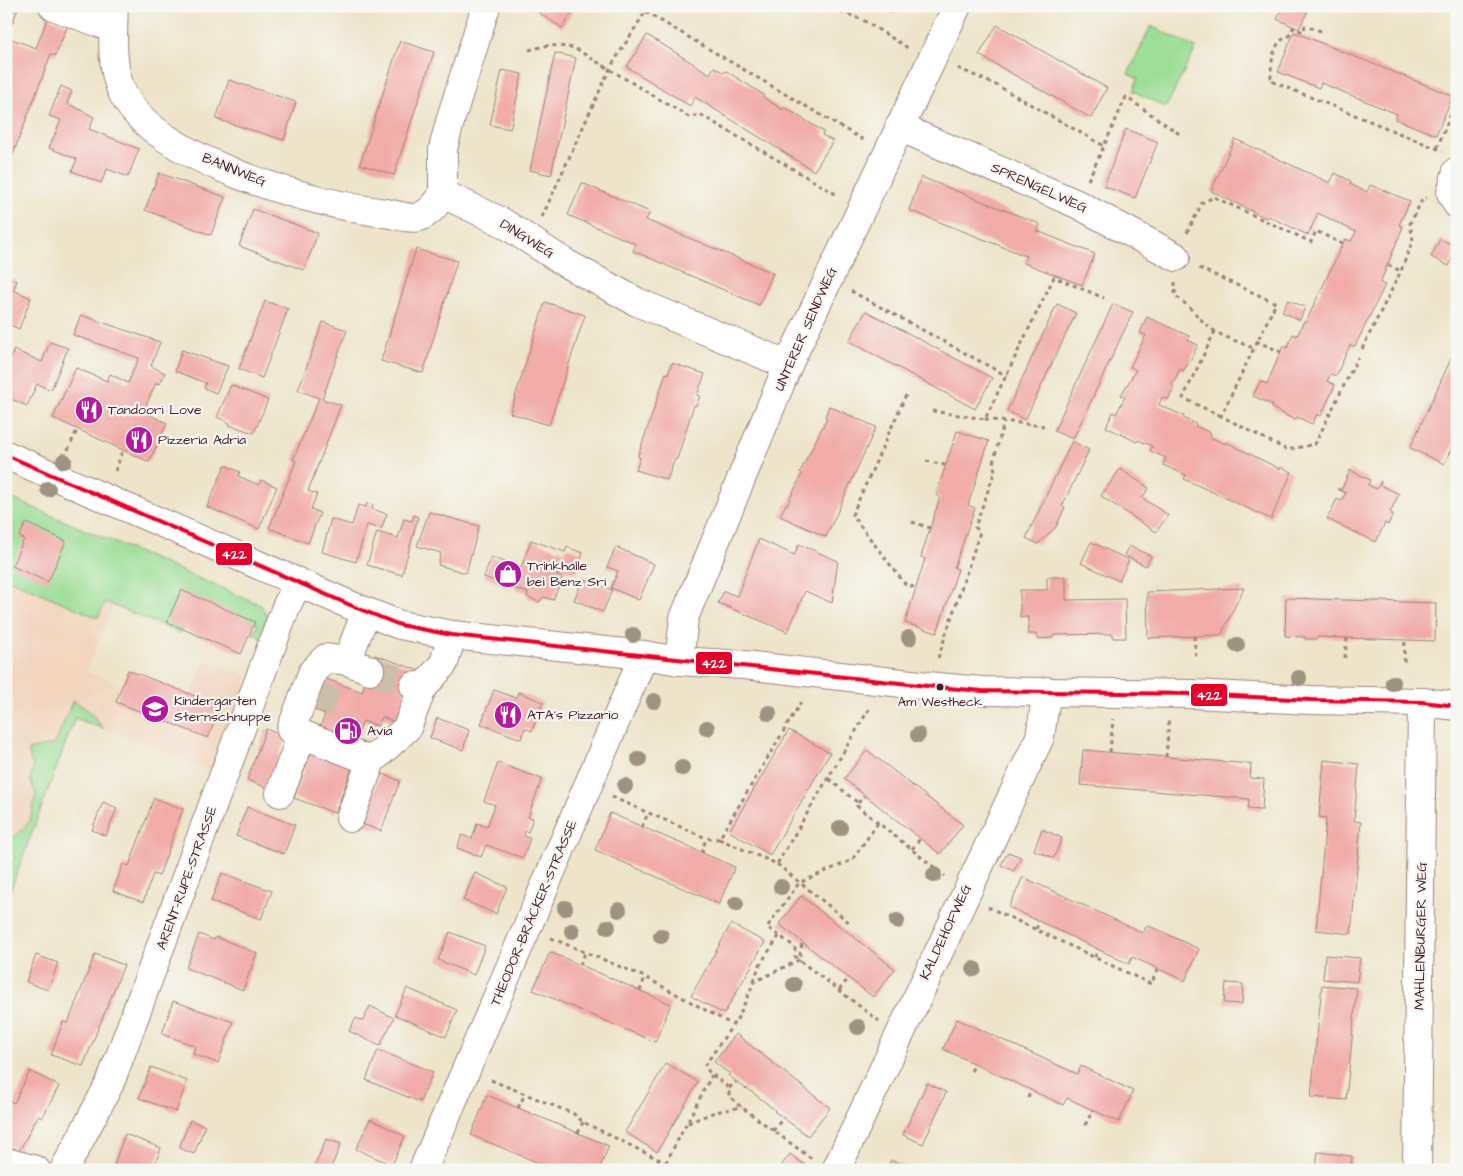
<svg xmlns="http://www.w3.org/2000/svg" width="1463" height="1176" font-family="'Architects Daughter',sans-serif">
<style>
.built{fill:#f2d5be}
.green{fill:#9cde95;stroke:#737e60}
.building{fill:#f1aba8}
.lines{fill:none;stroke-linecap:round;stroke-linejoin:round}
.minor-tunnel{stroke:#ccbda9;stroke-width:28;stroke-dasharray:28 14;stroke-linecap:butt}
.minor-casing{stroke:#9c827a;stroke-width:30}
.path{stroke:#9c827a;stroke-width:3;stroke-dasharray:4 4;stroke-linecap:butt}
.minor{stroke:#fff;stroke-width:28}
.bus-1-casing{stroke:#f6f6f2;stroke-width:8}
.bus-1{stroke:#e4002b;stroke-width:4}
.tree{fill:#9e9281}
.bus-dot{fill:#4a1f2b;stroke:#f6f6f2;stroke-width:2}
.labels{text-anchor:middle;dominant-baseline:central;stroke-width:4.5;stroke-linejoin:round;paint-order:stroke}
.bus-label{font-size:13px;fill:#4a1f2b;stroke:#f6f6f2}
.street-label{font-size:14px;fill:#4a1f2b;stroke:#f6f6f2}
.poi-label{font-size:14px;fill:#4a1f2b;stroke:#f6f6f2;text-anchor:start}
.line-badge{stroke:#f6f6f2;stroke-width:2}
.badge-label{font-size:14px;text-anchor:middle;font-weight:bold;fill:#fff}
</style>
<rect width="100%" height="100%" fill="#f6f6f2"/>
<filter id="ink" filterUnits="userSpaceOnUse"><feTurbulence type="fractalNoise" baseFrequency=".02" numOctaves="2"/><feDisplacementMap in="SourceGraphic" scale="10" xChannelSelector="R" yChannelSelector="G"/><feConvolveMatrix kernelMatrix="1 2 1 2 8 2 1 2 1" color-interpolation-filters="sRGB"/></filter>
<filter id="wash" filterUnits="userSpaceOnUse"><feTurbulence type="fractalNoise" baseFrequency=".0096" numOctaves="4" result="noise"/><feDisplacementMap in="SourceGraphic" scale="20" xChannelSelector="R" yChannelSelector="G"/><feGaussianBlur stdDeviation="1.12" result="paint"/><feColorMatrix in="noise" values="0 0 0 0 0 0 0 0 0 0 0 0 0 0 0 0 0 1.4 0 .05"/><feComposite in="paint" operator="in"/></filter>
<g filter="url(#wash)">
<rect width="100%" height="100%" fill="#ede4c9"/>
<path class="built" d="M135,552L86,671L123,685L128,670L191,694L205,660L248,677L214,771L75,718L6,902V578L82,612Z"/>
<g class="green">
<path d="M1151,26L1196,48L1166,107L1133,91L1138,79L1128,74Z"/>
<path d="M6,496L261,605L267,617L261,638L254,634L258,624L183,592V628L180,633L105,602L98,618L6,578Z"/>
<path d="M73,700L89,711L104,729L75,718L6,902V876L15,857L6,853V839L16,836L30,821L36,794L30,780L33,768L28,750L55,744Z"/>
</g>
<g id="blocks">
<g class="building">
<path d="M6,6H19L6,39Z"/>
<path d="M529,6H576L562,28Z"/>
<path d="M874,6H896L893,13Z"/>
<path d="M1283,6H1310L1299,29L1277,19Z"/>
<path d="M48,17L68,25L55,56L51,54L8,167L6,45L9,38L36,48Z"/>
<path d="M997,25L1107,88L1091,118L979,55Z"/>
<path d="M1294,32L1453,96L1436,135L1395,119L1397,114L1321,83L1319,88L1278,72Z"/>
<path d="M647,35L710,74L714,67L724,73L726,71L764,95L763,97L783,110L784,107L824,132L822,135L833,141L814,171L695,97L690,106L627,67Z"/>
<path d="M400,41L434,52L394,175L360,164Z"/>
<path d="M555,53L576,58L551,175L530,170Z"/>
<path d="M502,70L522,74L510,129L490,125Z"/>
<path d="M229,80L296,102L284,140L216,119Z"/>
<path d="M61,86L72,91L67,103L94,117L89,129L139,149L128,177L107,169L101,183L72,171L77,159L49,148L61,120L49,116Z"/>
<path d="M1126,129L1158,142L1135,198L1104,186Z"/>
<path d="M1235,139L1330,183L1335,173L1351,181L1350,184L1367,192L1370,185L1410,201L1399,225L1403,227L1380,283L1385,285L1355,346L1350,345L1336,376L1331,374L1327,381L1335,385L1321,416L1317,414L1312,424L1297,417L1295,420L1272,408L1273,405L1253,396L1260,381L1267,384L1283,346L1287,348L1293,334L1297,336L1304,321L1306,322L1345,239L1351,241L1356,232L1318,213L1308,235L1268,216L1266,218L1211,191Z"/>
<path d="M159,173L225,197L211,235L145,210Z"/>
<path d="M921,177L1040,224L1037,231L1095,254L1082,285L1024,263L1026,256L909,210Z"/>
<path d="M582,183L650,212L646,220L773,273L759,305L633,251L636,244L568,215Z"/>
<path d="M253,209L318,233L304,270L239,246Z"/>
<path d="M1440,239L1457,247L1449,266L1431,257Z"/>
<path d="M416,249L457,261L423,373L381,361Z"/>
<path d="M6,276L17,281L13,290L31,298L19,329L6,323Z"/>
<path d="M1288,300L1305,307L1300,320L1282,312Z"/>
<path d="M265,301L288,309L262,378L239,369Z"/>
<path d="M545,302L585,315L549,425L510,413Z"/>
<path d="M1057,304L1076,313L1025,420L1007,411Z"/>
<path d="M1113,304L1133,312L1073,439L1054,431Z"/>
<path d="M866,311L992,378L975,409L849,341Z"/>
<path d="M81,315L160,342L151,366L165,373L160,384L156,383L143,412L167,423L149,462L53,418L76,368L107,381L110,374L128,383L139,358L73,335Z"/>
<path d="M1147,317L1189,336L1188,340L1198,345L1189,363L1183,371L1180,369L1172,385L1174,387L1168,400L1162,397L1159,405L1184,416L1183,418L1196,424L1195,426L1211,433L1210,437L1225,444L1226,442L1280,469L1281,467L1292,472L1271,519L1184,479L1186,475L1163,465L1166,458L1150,451L1152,446L1138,440L1137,442L1106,427L1113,412L1116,414L1125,397L1121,395L1136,370L1130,367L1146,335L1140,333Z"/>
<path d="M323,322L347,330L322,399L341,405L308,491L317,494L311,509L320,513L308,543L269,528L296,461L293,460L319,398L298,390Z"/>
<path d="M50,342L68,348L51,390L37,384L27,406L6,397V356L11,358L14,350L42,362Z"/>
<path d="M1457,346V437L1444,464L1410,448Z"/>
<path d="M182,350L228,366L216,393L204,388L206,383L175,371Z"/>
<path d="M672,363L705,374L697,395L700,396L696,406L694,405L677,459H675L667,480L636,470L640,458L638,456L666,373L668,374Z"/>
<path d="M231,385L268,400L254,433L229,425L230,423L217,417Z"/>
<path d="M829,406L876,427L826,537L780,516L786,504L787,505L802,474L800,472L827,418L825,417Z"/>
<path d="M957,431L989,441L968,505L975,508L954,568L958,569L937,633L905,623L925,559L921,557L940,497L936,495Z"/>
<path d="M1072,441L1089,450L1062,506L1065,507L1056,527L1038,544L1026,538Z"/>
<path d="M225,465L240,472L238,476L259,485L261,480L277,487L259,529L207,507Z"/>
<path d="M1120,469L1149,488L1142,498L1168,515L1156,532L1101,496Z"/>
<path d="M1350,470L1370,480L1368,485L1377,489L1381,481L1380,485L1399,494L1390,512L1393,514L1388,525L1385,523L1376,542L1327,519L1337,499L1341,501L1346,493L1337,489H1342Z"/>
<path d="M367,503L373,505L372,509L387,514L381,529L367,525L356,562L322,552L331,519L352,525L358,505L366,507Z"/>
<path d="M429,512L479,526L466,573L438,565L441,553L417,546Z"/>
<path d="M414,515L418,517L402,575L367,565L377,532L398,538L404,519L412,521Z"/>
<path d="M26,523L66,541L48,582L12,566L24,539L19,537Z"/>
<path d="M759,539L794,555L799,544L838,561L832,603L805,591L788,632L718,603L724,591L737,596Z"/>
<path d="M531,540L565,552L567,547L583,553L576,573L560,568L557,576L562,578L553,600L544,597L539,602L527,597L528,593L514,588L515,586L511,585L510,587L484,577L491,557L521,568Z"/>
<path d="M1091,542L1129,560L1119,581L1081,563Z"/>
<path d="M1129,546L1151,556L1146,566L1124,555Z"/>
<path d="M616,547L654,564L639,600L611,588L618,571L607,567Z"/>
<path d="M1047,577H1066V600L1125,599L1126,638H1113V634L1054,635L1052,638L1038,639L1035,634H1028V617H1020V590H1047Z"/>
<path d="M583,579L612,590L603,612L574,600Z"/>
<path d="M1244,588L1221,635L1148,638L1147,592Z"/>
<path d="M181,590L255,622L241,654L167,622Z"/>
<path d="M1286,598L1436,603L1435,641L1317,637V639H1305V637L1285,636Z"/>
<path d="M375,655L420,671L396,722L382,717L378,726L363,721L354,744L319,731L325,714L309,708L321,677L362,692Z"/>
<path d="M128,670L221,706L208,738L116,702Z"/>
<path d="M494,690L516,698L518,692L543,702L532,731L525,728L521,739L481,724Z"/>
<path d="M437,718L469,730L463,750L430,738Z"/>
<path d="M266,729L286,737L267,788L247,780Z"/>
<path d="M789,730L830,753L770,855L729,831Z"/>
<path d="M313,747L354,763L335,813L294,798Z"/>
<path d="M867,750L963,825L940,854L844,779Z"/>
<path d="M1083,750L1251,764L1250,778L1264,779L1262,810L1248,809L1249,799L1080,785Z"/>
<path d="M1324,760L1359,764L1354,821L1361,822L1351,934L1316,930L1326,818L1319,817Z"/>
<path d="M498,763L542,779L528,817L533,818L528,832L525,831L524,836L530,838L523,858L486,845L481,857L457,848L462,835L472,839L477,823L487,827L495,805L484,801Z"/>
<path d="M381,773L400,781L381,831L362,824Z"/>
<path d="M154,798L183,809L159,876L153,874L143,902L113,891L123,864L129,866Z"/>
<path d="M103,802L117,808L106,836L92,830Z"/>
<path d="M247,807L295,825L284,854L236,836Z"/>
<path d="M610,813L735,867L719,904L595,850Z"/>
<path d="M1042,829L1062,838L1054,858L1034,850Z"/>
<path d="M1008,852L1021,857L1014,871L1001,865Z"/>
<path d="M222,873L272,891L261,919L211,901Z"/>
<path d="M475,873L507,887L496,914L463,900Z"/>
<path d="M1023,877L1143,933L1147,925L1199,949L1185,981L1132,957L1129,964L1009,907Z"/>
<path d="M801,896L895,969L873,997L779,924Z"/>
<path d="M731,924L765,942L724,1014L691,996Z"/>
<path d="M450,932L485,946L474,975L438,960Z"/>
<path d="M199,934L214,940L216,937L257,953L243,990L186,968Z"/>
<path d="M550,952L671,1004L655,1042L533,990Z"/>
<path d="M95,954L124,965L83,1066L51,1055L63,1022L68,1023Z"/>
<path d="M36,955L58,963L48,990L26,982Z"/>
<path d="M1325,955L1360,958L1357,982L1323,979Z"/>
<path d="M1226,983L1243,984L1242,1004L1224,1003Z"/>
<path d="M1322,985L1357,988L1346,1100L1311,1097Z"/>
<path d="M407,988L457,1010L446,1037L395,1015Z"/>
<path d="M173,1001L233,1022L218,1063L193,1054L195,1046L162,1034Z"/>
<path d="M370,1006L394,1018L380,1046L349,1031L356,1018L363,1021Z"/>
<path d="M957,1019L1077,1074L1081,1066L1133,1091L1119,1122L1067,1098L1063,1105L943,1049Z"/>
<path d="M736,1034L830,1108L808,1136L774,1111L775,1110L747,1088L746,1089L728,1075L730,1074L714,1062Z"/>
<path d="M378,1050L433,1072L420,1102L366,1080Z"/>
<path d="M666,1063L698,1082L657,1152L625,1132Z"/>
<path d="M151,1067L187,1081L176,1112L139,1098Z"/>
<path d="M30,1071L59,1086L42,1118L38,1116L19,1151L6,1144V1099L14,1103Z"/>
<path d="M1455,1082H1457V1140H1454Z"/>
<path d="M927,1083L946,1092L923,1144L903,1135Z"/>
<path d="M487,1095L609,1146L599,1170H556L471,1135Z"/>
<path d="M370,1119L405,1136L392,1165L356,1149Z"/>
<path d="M190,1120L205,1126L194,1154L179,1148Z"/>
<path d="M125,1134L161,1148L153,1170H128L114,1164Z"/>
<path d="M326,1139L341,1144L330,1170H319L314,1168Z"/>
<path d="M1318,1152L1352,1156L1351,1170H1316Z"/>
<path d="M790,1154L806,1166L803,1170H778Z"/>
<path d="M891,1160L913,1170H887Z"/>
</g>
</g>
</g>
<g filter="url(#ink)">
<use href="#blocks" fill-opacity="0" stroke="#9c827a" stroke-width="1"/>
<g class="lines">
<g class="minor-tunnel">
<path d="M370,670L414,686"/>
<path d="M318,711L330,680"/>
</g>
<defs>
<g id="minor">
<path d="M53,6L113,28"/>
<path d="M114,6C113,34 110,70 124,96C160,162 315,204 385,213C394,214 410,220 419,217C430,213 437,204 443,194"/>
<path d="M486,6L451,118L443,149V194L502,222L567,264L637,302L788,365"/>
<path d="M899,127L1077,204L1176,257"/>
<path d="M1457,171L1451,193L1457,204"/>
<path d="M6,455L357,608L400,625L452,635L644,655L679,661L744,665L937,687L982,691L1193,694L1311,700L1422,702L1457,706"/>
<path d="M366,612L347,661L370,670"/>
<path d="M347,661L326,658L313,671L291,730L371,761L407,728L422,689"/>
<path d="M679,661L684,618L788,365L957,6"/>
<path d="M414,686L422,689L444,663L452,635"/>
<path d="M280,793L302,735"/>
<path d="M350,818L371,761"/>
<path d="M6,1162L36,1170"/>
<path d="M64,1170L110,1083L286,607L298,582"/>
<path d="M423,1170L644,655"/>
<path d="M836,1170L1040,737L1047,691"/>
<path d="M1417,1170L1422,702"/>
</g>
</defs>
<use href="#minor" class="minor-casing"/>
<g class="path">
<path d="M826,6L863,20L908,48"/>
<path d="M646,12L865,141"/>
<path d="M1321,31L1305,26L1303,32L1293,28L1289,36C1271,42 1271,66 1271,81L1443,151"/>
<path d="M529,50L549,45L574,48L689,117L701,115L839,196"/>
<path d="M958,68L998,86L1104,146L1126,97L1181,135"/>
<path d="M1437,148L1457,99"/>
<path d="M1088,180L1104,146"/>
<path d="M542,217L610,68L649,6"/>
<path d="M1187,233L1202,203L1214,197L1311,242L1316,231L1343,244"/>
<path d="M1388,265L1401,271"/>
<path d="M1199,268L1276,303L1221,416L1287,450L1315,444L1358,357"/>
<path d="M1175,282V296C1190,305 1199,320 1213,330C1225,338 1240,342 1253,348"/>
<path d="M851,291L1007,376"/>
<path d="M1215,331L1183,398L1221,416"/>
<path d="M1256,341L1281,352"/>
<path d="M1362,349L1401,271L1413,240L1410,224L1423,198H1427"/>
<path d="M906,395L852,515L905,584L916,588"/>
<path d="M932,411L985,419L1054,277L1104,298"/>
<path d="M985,419L1044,426"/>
<path d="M68,450L77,430"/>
<path d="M926,461L945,465"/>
<path d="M115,471L123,450"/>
<path d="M912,522L930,528"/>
<path d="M1194,636L1196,658"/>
<path d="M938,658L980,532L975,527L995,471L993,463L1004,422"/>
<path d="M1345,658L1347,638"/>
<path d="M1404,662L1405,640"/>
<path d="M1110,752L1113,719"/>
<path d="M1166,757L1169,719"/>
<path d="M829,779L858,803L857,806L945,876"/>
<path d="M612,797L706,838L719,839L801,702"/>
<path d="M858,803L864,796"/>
<path d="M878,823L852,860L799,883L767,927L795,947V956L799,960L879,1021"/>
<path d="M642,827L648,813"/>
<path d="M719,839L777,864L869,709"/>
<path d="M912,849L920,839"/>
<path d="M702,853L706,838"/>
<path d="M777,864L850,923"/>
<path d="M988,907L1151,984L1158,969"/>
<path d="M1036,929L1039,922"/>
<path d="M551,938L645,977L733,1025"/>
<path d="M802,944L799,960L754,982L739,1016L705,1065L709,1072L729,1088V1095L736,1103L812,1159"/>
<path d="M1095,957L1098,949"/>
<path d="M580,965L585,953"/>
<path d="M754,981L759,966L779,936"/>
<path d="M839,990L848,979"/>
<path d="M640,991L645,977"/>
<path d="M971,1071L975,1064"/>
<path d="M491,1080L574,1114L583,1122L666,1163"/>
<path d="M729,1088L736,1082"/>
<path d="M1028,1098L1031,1090"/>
<path d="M518,1108L525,1094"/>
<path d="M688,1123L715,1112L742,1107"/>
<path d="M1085,1125L1093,1110"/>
<path d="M773,1131L783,1118"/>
<path d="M578,1133L583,1122"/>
<path d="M662,1170L712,1075"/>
</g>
<use href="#minor" class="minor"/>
<defs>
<path id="bus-1" d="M6,455L357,608L400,625L452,635L937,687L982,691L1193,694L1311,700L1422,702L1457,706"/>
</defs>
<use href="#bus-1" class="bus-1-casing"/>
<use href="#bus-1" class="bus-1"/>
</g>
<g class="tree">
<circle cx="64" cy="461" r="8"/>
<circle cx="48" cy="489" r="8"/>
<circle cx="633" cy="635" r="8"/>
<circle cx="909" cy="638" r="8"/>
<circle cx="1237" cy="645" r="8"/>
<circle cx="1299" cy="678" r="8"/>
<circle cx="1393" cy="683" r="8"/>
<circle cx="654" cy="701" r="8"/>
<circle cx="769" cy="713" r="8"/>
<circle cx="707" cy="728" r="8"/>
<circle cx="918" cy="735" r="8"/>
<circle cx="639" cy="759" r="8"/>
<circle cx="682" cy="768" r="8"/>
<circle cx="625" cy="786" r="8"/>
<circle cx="840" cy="828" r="8"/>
<circle cx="934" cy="875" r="8"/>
<circle cx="781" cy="887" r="8"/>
<circle cx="736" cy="904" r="8"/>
<circle cx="565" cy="908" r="8"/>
<circle cx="619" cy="910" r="8"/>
<circle cx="897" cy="921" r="8"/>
<circle cx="608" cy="927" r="8"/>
<circle cx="572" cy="931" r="8"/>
<circle cx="661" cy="936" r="8"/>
<circle cx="974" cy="969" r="8"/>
<circle cx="794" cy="985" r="8"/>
<circle cx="858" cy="1027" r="8"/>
</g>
</g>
<defs>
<symbol id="restaurant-disc" viewBox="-11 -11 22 22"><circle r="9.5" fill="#b5179e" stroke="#f6f6f2"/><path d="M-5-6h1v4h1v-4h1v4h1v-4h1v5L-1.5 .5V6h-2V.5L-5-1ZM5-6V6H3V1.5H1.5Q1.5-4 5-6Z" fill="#fff"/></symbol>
<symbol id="shop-disc" viewBox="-11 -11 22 22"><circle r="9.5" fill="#b5179e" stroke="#f6f6f2"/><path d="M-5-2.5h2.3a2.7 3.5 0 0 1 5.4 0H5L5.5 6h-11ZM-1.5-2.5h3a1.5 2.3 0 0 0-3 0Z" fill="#fff"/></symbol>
<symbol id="school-disc" viewBox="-11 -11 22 22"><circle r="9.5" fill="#b5179e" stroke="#f6f6f2"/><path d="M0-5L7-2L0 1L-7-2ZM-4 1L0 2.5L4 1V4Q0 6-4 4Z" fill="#fff"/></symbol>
<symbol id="fuel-disc" viewBox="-11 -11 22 22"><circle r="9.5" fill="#b5179e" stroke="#f6f6f2"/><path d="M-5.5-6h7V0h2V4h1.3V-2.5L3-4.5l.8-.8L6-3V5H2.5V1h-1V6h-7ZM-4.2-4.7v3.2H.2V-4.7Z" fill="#fff"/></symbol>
</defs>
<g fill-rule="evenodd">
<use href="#restaurant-disc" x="73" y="394" width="32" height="32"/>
<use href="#restaurant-disc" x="123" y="424" width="32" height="32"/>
<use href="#shop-disc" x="492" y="558" width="32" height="32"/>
<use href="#school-disc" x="139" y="693" width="32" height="32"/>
<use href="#restaurant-disc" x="492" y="699" width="32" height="32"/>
<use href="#fuel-disc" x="332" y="715" width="32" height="32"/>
</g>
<circle class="bus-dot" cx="940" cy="687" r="4.5"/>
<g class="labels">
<g class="bus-label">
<text x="940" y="702">Am Westheck</text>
</g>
<g class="street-label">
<text transform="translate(234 170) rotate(22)">BANNWEG</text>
<text transform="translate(1039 188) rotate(24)">SPRENGELWEG</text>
<text transform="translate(527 239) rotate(32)">DINGWEG</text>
<text transform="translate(806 329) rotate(-66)">UNTERER SENDWEG</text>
<text transform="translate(187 878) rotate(-70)">ARENT-RUPE-STRASSE</text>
<text transform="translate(534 913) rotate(-67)">THEODOR-BRÄCKER-STRASSE</text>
<text transform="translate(946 932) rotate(-65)">KALDEHOFWEG</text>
<text transform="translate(1421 936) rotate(-89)">MAHLENBURGER WEG</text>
</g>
<g class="poi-label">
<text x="108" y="410">Tandoori Love</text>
<text x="158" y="440">Pizzeria Adria</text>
<text x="527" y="566">Trinkhalle<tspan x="527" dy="16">bei Benz Sri</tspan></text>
<text x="174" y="701">Kindergarten<tspan x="174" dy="16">Sternschnuppe</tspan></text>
<text x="527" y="715">ATA's Pizzario</text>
<text x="367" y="731">Avia</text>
</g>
</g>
<g class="line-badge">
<rect x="215" y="542" width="38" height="24" rx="5" fill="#e4002b"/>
<rect x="695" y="651" width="38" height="24" rx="5" fill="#e4002b"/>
<rect x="1190" y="683" width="38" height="24" rx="5" fill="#e4002b"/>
</g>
<g class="badge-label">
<text x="234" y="559">422</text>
<text x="714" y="668">422</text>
<text x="1209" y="700">422</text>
</g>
<rect width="1463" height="1176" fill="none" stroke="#f6f6f2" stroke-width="25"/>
</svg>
